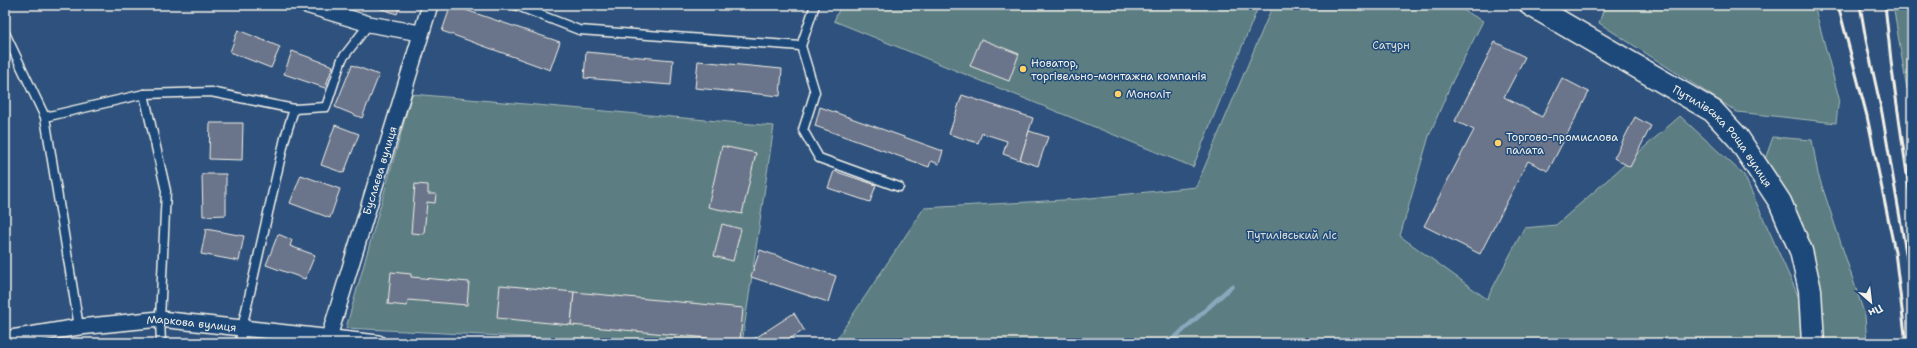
<svg xmlns="http://www.w3.org/2000/svg" width="1917" height="348" font-family="'Shantell Sans',sans-serif">
<style>
.green{fill:#5b7e83;stroke:#a8b8b6}
.lines{fill:none;stroke-linecap:round;stroke-linejoin:round}
.stream{stroke:#89a8bc;stroke-width:4.5}
.building{fill:#6b748b;stroke:#f4f1e8}
.lane-casing{stroke:#f4f1e8;stroke-width:11}
.street-casing{stroke:#f4f1e8;stroke-width:18}
.secondary-casing{stroke:#f4f1e8;stroke-width:25}
.lane{stroke:#1f4a7a;stroke-width:8}
.street{stroke:#1f4a7a;stroke-width:15}
.secondary{stroke:#1f4a7a;stroke-width:22}
.rail{stroke:#f4f1e8;stroke-width:3}
.poi-dot{fill:#ffd166;stroke:#1f4a7a;stroke-width:1.5}
.labels{text-anchor:middle;dominant-baseline:central;stroke-width:3;stroke-linejoin:round;paint-order:stroke}
.park-label{font-size:11px;fill:#dde0d9;stroke:#1f4a7a}
.poi-label{font-size:11px;fill:#f4f1e8;stroke:#1f4a7a;text-anchor:start}
.street-label{font-size:11px;fill:#f4f1e8;stroke:#1f4a7a}
</style>
<rect width="100%" height="100%" fill="#2e527d"/>
<filter id="ink" filterUnits="userSpaceOnUse"><feTurbulence type="fractalNoise" baseFrequency=".025" numOctaves="2"/><feDisplacementMap in="SourceGraphic" scale="8" xChannelSelector="R" yChannelSelector="G"/><feConvolveMatrix kernelMatrix="1 2 1 2 8 2 1 2 1" color-interpolation-filters="sRGB"/></filter>
<g filter="url(#ink)">
<g class="green">
<path d="M841,5H1259L1193,167L834,21Z"/>
<path d="M1273,5H1454L1483,21L1451,84L1429,136L1400,236L1487,299L1524,228L1556,225L1680,116L1744,175L1805,311L1803,343H834L924,208L1080,199L1196,187Z"/>
<path d="M1605,5H1814L1839,98L1836,123L1737,112L1599,23Z"/>
<path d="M1893,5H1912V90L1907,89Z"/>
<path d="M412,94L774,126L742,343H640L346,328Z"/>
<path d="M1773,137L1812,140L1818,174L1865,316L1867,343H1822L1764,162Z"/>
</g>
<g class="lines">
<path class="stream" d="M1169,343L1232,286"/>
</g>
<g class="building">
<path d="M370,5H401L397,14Z"/>
<path d="M451,5L560,42L550,70L442,31Z"/>
<path d="M769,5H782L780,9Z"/>
<path d="M238,30L280,47L271,68L230,52Z"/>
<path d="M981,39L1019,54L1009,81L970,66Z"/>
<path d="M1495,42L1525,57L1504,97L1542,117L1562,78L1589,92L1548,171L1528,161L1480,254L1424,226L1474,130L1455,121Z"/>
<path d="M292,51L333,66L325,88L284,74Z"/>
<path d="M586,52L673,60L671,85L584,78Z"/>
<path d="M698,61L782,69L780,96L695,88Z"/>
<path d="M352,65L379,75L362,118L335,107Z"/>
<path d="M962,95L1033,118L1020,160L1003,154L1007,141L982,133L978,143L949,134Z"/>
<path d="M820,107L943,151L939,164L931,161L929,167L815,126Z"/>
<path d="M1635,117L1651,126L1630,167L1614,158Z"/>
<path d="M210,123H243L242,160L209,159Z"/>
<path d="M335,125L359,134L344,173L321,165Z"/>
<path d="M1029,131L1048,137L1038,166L1020,160Z"/>
<path d="M722,146L756,153L742,214L708,207Z"/>
<path d="M834,171L876,185L870,202L828,188Z"/>
<path d="M202,174H226V215L203,216Z"/>
<path d="M301,175L340,189L330,218L290,203Z"/>
<path d="M415,184L428,185V194H436L435,203L427,202L424,234L411,233Z"/>
<path d="M722,224L741,229L733,261L714,256Z"/>
<path d="M206,229L244,236L239,261L201,254Z"/>
<path d="M278,234L292,240L290,246L315,255L305,279L266,265Z"/>
<path d="M760,250L836,276L828,302L751,277Z"/>
<path d="M391,272L411,274V277L469,282L467,305L408,300L407,306L388,304Z"/>
<path d="M500,285L574,292L571,325L497,318Z"/>
<path d="M574,292L743,308L740,341L571,325Z"/>
<path d="M794,313L804,330L783,343H752L751,341Z"/>
</g>
<g class="lines">
<defs>
<g id="lane">
<path d="M515,5L579,30L801,46"/>
<path d="M815,5L801,46L815,92L803,130L819,158L899,187"/>
<path d="M5,33L45,117L79,327"/>
<path d="M144,94L166,191L160,319L161,343"/>
<path d="M45,117L144,94L211,92L294,109"/>
<path d="M240,343L242,328L285,138L294,109L326,107L342,59L369,24"/>
</g>
<g id="street">
<path d="M306,5L369,24L420,33"/>
<path id="s1" d="M329,337L430,5"/>
<path id="s2" d="M5,339L79,327L160,319L378,343"/>
</g>
<g id="secondary">
<path id="s3" d="M1531,5L1713,111L1738,138L1780,202L1801,251L1810,290L1813,343"/>
</g>
</defs>
<use href="#lane" class="lane-casing"/>
<use href="#street" class="street-casing"/>
<use href="#secondary" class="secondary-casing"/>
<use href="#lane" class="lane"/>
<use href="#street" class="street"/>
<use href="#secondary" class="secondary"/>
<g class="rail">
<path d="M1838,5L1867,116L1895,252L1906,343"/>
<path d="M1860,5L1866,40L1882,113L1912,288"/>
<path d="M1885,5L1892,70L1912,209"/>
</g>
</g>
</g>
<g class="poi-dot">
<circle cx="1023" cy="69" r="4"/>
<circle cx="1118" cy="94" r="4"/>
<circle cx="1498" cy="143" r="4"/>
</g>
<g class="labels">
<g class="park-label">
<text x="1391" y="45">Сатурн</text>
<text x="1292" y="235">Путилівський ліс</text>
</g>
<g class="poi-label">
<text x="1031" y="63">Новатор,<tspan x="1031" dy="13">торгівельно-монтажна компанія</tspan></text>
<text x="1126" y="94">Моноліт</text>
<text x="1506" y="137">Торгово-промислова<tspan x="1506" dy="13">палата</tspan></text>
</g>
<g class="street-label">
<text stroke="none"><textPath href="#s3" startOffset="235">Путилівська Роща вулиця</textPath></text>
<text stroke="none"><textPath href="#s1" startOffset="174">Буслаєва вулиця</textPath></text>
<text stroke="none"><textPath href="#s2" startOffset="188">Маркова вулиця</textPath></text>
</g>
</g>
<rect width="1917" height="348" fill="none" stroke="#1f4a7a" stroke-width="20"/>
<rect x="10" y="10" width="1897" height="328" fill="none" stroke="#f4f1e8" stroke-width="1.5" filter="url(#ink)"/>
<g transform="translate(1871 302) rotate(152)" stroke="#1f4a7a" stroke-width="3" paint-order="stroke">
<path d="M0-3L7 15L0 10L-7 15Z" fill="#f4f1e8"/>
<text y="-6" font-size="11" font-weight="bold" text-anchor="middle" fill="#f4f1e8">Пн</text>
</g>
</svg>
